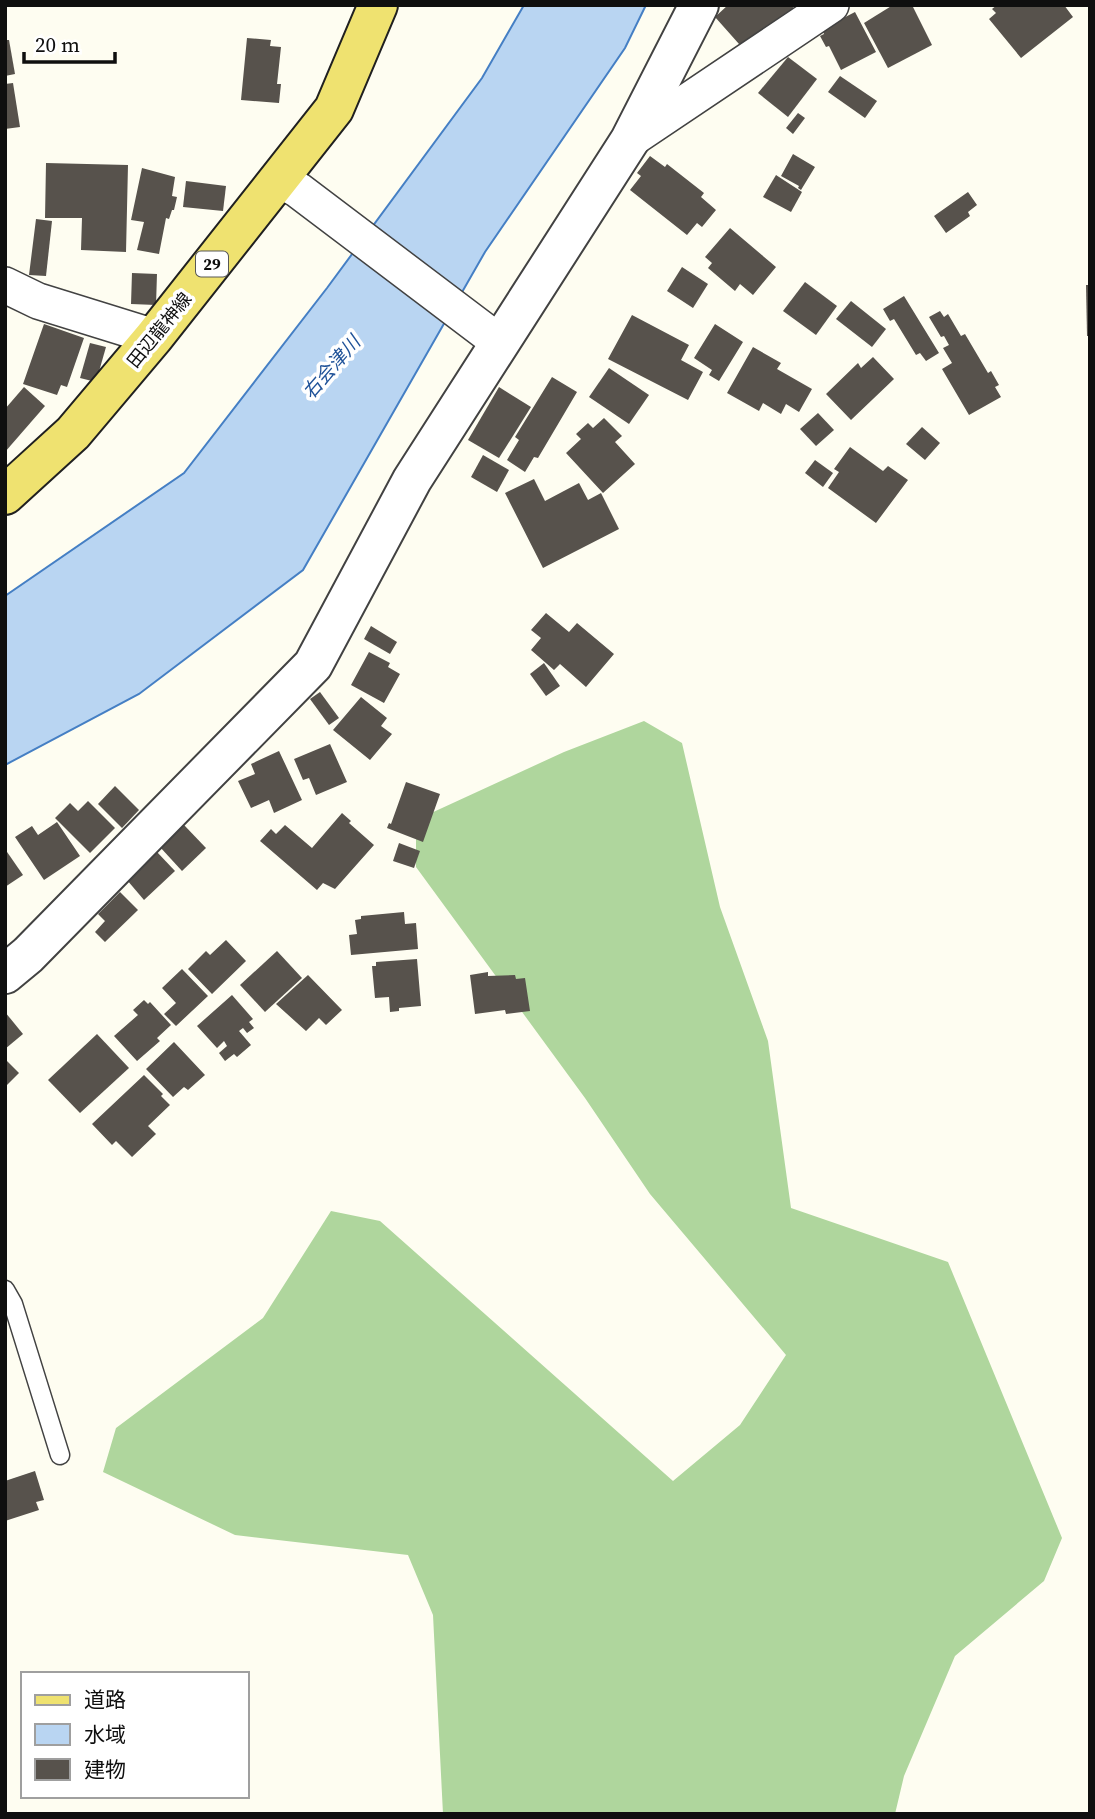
<svg xmlns="http://www.w3.org/2000/svg" width="1095" height="1819" font-family="'Source Serif 4','Noto Sans JP',serif">
<style>
.forest{fill:#afd69d}
.water{fill:#b9d5f2;stroke:#457fc4;stroke-width:2}
.building{fill:#57524c}
.lines{fill:none;stroke-linecap:round;stroke-linejoin:round}
.service-casing{stroke:#424242;stroke-width:21}
.minor-casing{stroke:#424242;stroke-width:38}
.tertiary-casing{stroke:#424242;stroke-width:42}
.primary-casing{stroke:#202020;stroke-width:42}
.service{stroke:#fff;stroke-width:18}
.minor{stroke:#fff;stroke-width:35}
.tertiary{stroke:#fff;stroke-width:38}
.primary{stroke:#efe270;stroke-width:38}
.labels{text-anchor:middle;dominant-baseline:central;stroke-width:7;stroke-linejoin:round;paint-order:stroke}
.shield{fill:#fff;stroke:#575757;stroke-width:2}
.shield-label{font-size:16px;font-weight:bold;fill:#0f0f0f}
.street-label{font-size:18px;fill:#0f0f0f;stroke:#fff}
.water-label{font-size:19px;font-style:italic;fill:#205399;stroke:#fff}
</style>
<rect width="100%" height="100%" fill="#fefdf1"/>
<path class="forest" d="M644,721L682,743L720,907L768,1041L791,1208L948,1262L1062,1538L1044,1581L955,1656L904,1776L895,1814H443L433,1615L408,1555L235,1535L103,1472L116,1428L263,1318L331,1211L380,1221L673,1481L740,1425L786,1355L650,1194L585,1098L416,867V820L564,752Z"/>
<path class="water" d="M524,5H646L625,48L485,252L303,570L139,694L5,765V596L184,473L327,288L482,78Z"/>
<g class="building">
<path d="M728,5H746L748,7L751,5H791L801,17L747,53L715,17Z"/>
<path d="M893,5H912L932,45L888,68L864,23Z"/>
<path d="M997,5H1064L1073,17L1021,58L989,19L996,13L992,9Z"/>
<path d="M855,12L876,52L841,70L829,46L826,47L820,36L824,34L822,29Z"/>
<path d="M247,38L271,40L270,46L281,47L277,84H281L279,103L241,100Z"/>
<path d="M5,40H9L15,74L5,76Z"/>
<path d="M788,57L817,79L788,117L758,93Z"/>
<path d="M840,76L877,101L865,118L828,92Z"/>
<path d="M13,83L20,127L5,129V84Z"/>
<path d="M798,113L805,118L793,134L786,128Z"/>
<path d="M793,154L815,167L801,190L798,188L799,186L781,176Z"/>
<path d="M650,156L665,167L667,164L704,193L701,197L716,210L702,227L697,223L687,235L630,190L641,176L637,173Z"/>
<path d="M46,163L128,165L126,252L81,250L82,218H45Z"/>
<path d="M142,168L175,177L172,196L177,197L174,210H172L169,219L166,218L159,254L137,250L144,222L131,220Z"/>
<path d="M776,175L802,192L791,212L763,197Z"/>
<path d="M186,181L226,186L223,211L183,207Z"/>
<path d="M968,192L977,205L968,212L970,216L946,233L934,216Z"/>
<path d="M36,219L52,221L46,276L29,275Z"/>
<path d="M730,228L776,267L753,295L740,284L735,291L708,268L712,263L705,257Z"/>
<path d="M682,267L708,284L693,308L667,291Z"/>
<path d="M132,273L157,274L156,305L131,304Z"/>
<path d="M805,282L837,306L816,335L783,311Z"/>
<path d="M1086,285H1090V336H1087Z"/>
<path d="M904,296L939,353L926,361L920,353L916,355L894,319L890,321L883,309Z"/>
<path d="M851,301L886,329L872,347L836,319Z"/>
<path d="M940,311L944,317L948,314L961,336L965,334L988,373L991,371L999,385L995,387L1001,397L969,415L942,369L952,363L943,348L949,345L944,336L941,337L929,317Z"/>
<path d="M632,315L689,345L681,360L703,372L688,400L608,359Z"/>
<path d="M44,324L84,338L67,387L61,385L57,395L23,384Z"/>
<path d="M715,324L743,342L719,381L709,375L712,370L694,358Z"/>
<path d="M90,343L106,347L96,382L80,378Z"/>
<path d="M753,347L781,363L777,369L812,389L799,412L786,404L781,414L763,403L759,411L727,393Z"/>
<path d="M873,357L894,379L851,420L826,394L858,363L861,368Z"/>
<path d="M609,368L649,395L629,424L589,397Z"/>
<path d="M552,377L577,392L538,458L534,457L525,472L507,460L519,440L515,437Z"/>
<path d="M24,387L45,406L5,452V409Z"/>
<path d="M499,387L531,407L499,458L468,440Z"/>
<path d="M818,413L834,430L816,446L800,429Z"/>
<path d="M604,418L622,436L615,442L635,464L603,493L566,453L581,439L576,434L588,423L593,428Z"/>
<path d="M922,427L940,443L925,460L906,444Z"/>
<path d="M850,447L883,471L888,466L908,480L876,523L828,488L839,472L834,469Z"/>
<path d="M483,455L509,470L497,492L471,477Z"/>
<path d="M815,460L833,473L823,487L805,473Z"/>
<path d="M534,479L545,501L579,483L588,500L601,493L619,529L543,568L505,493Z"/>
<path d="M546,613L569,632L577,623L614,654L586,687L560,664L554,670L531,650L541,638L531,630Z"/>
<path d="M371,626L397,642L390,654L364,639Z"/>
<path d="M369,652L390,663L388,667L400,674L384,703L351,685Z"/>
<path d="M544,663L560,686L546,696L530,674Z"/>
<path d="M320,692L339,718L329,725L310,699Z"/>
<path d="M361,697L387,718L381,726L392,734L370,760L333,730Z"/>
<path d="M330,744L347,782L316,795L309,778L303,780L294,759Z"/>
<path d="M279,751L302,800L274,813L269,800L251,808L238,781L255,774L251,764Z"/>
<path d="M406,782L440,794L423,842L387,828L389,823L391,824Z"/>
<path d="M115,786L139,810L122,828L98,804Z"/>
<path d="M88,801L115,828L90,853L55,818L70,803L78,811Z"/>
<path d="M342,813L351,821L349,823L374,845L335,889L323,883L317,890L260,841L271,829L276,834L285,825L312,848Z"/>
<path d="M57,822L80,856L44,880L15,837L32,826L38,835Z"/>
<path d="M184,825L206,848L182,871L160,847Z"/>
<path d="M399,843L420,851L414,868L393,861Z"/>
<path d="M5,849L23,875L5,887Z"/>
<path d="M157,852L175,871L144,900L127,880Z"/>
<path d="M120,892L138,910L105,942L95,932L105,921L98,914Z"/>
<path d="M404,912L405,924L416,923L418,949L351,955L349,935L357,934L355,920L361,919V916Z"/>
<path d="M226,940L246,961L212,994L188,969L206,951L210,955Z"/>
<path d="M277,951L302,978L265,1012L240,985Z"/>
<path d="M417,959L421,1006L399,1008V1011L390,1012L389,997L375,998L372,966H376V962Z"/>
<path d="M182,969L208,996L176,1026L164,1014L176,1003L162,988Z"/>
<path d="M488,972V976L515,975L516,979L525,978L530,1011L506,1014L505,1010L475,1014L470,975Z"/>
<path d="M308,975L342,1010L326,1025L319,1018L306,1031L276,1004Z"/>
<path d="M232,995L253,1019L249,1022L254,1028L247,1033L243,1028L239,1031L251,1045L237,1057L234,1054L225,1061L219,1053L227,1046L224,1041L217,1048L197,1026Z"/>
<path d="M144,1000L148,1004L150,1002L171,1025L157,1038L160,1041L137,1061L114,1036L138,1015L133,1010Z"/>
<path d="M5,1012L23,1034L5,1049Z"/>
<path d="M97,1034L129,1068L80,1113L48,1080Z"/>
<path d="M174,1042L205,1075L188,1090L184,1087L173,1097L146,1069Z"/>
<path d="M5,1059L19,1073L5,1087Z"/>
<path d="M144,1075L163,1094L161,1096L170,1105L148,1126L156,1134L132,1157L116,1141L112,1145L92,1124Z"/>
<path d="M35,1471L44,1500L36,1502L39,1510L5,1521V1481Z"/>
</g>
<g class="lines">
<defs>
<path id="service" d="M5,1290L13,1304L60,1455"/>
<g id="minor">
<path d="M630,140L831,5"/>
<path d="M280,180L298,190L499,342"/>
<path d="M5,285L38,301L154,337"/>
</g>
<path id="tertiary" d="M5,974L28,955L313,665L412,480L630,140L699,5"/>
<path id="primary" d="M5,495L73,433L154,337L334,109L378,5"/>
</defs>
<use href="#service" class="service-casing"/>
<use href="#minor" class="minor-casing"/>
<use href="#tertiary" class="tertiary-casing"/>
<use href="#primary" class="primary-casing"/>
<use href="#service" class="service"/>
<use href="#minor" class="minor"/>
<use href="#tertiary" class="tertiary"/>
<use href="#primary" class="primary"/>
</g>
<g class="labels">
<rect class="shield" x="196" y="251.5" width="32" height="25" rx="5"/>
<g class="shield-label">
<text x="212" y="264">29</text>
</g>
<g class="street-label">
<text transform="translate(159 330) rotate(-51)">田辺龍神線</text>
</g>
<g class="water-label">
<text transform="translate(331 367) rotate(-49)">右会津川</text>
</g>
</g>
<rect width="1095" height="1819" fill="none" stroke="#0f0f0f" stroke-width="14"/>
<rect x="21" y="1672" width="228" height="126" fill="#ffffff" stroke="#9f9f9f" stroke-width="2"/>
<rect x="35" y="1695" width="35" height="10" fill="#efe270" stroke="#9f9f9f" stroke-width="2"/>
<text x="84" y="1707" font-size="21" fill="#0f0f0f">道路</text>
<rect x="35" y="1724" width="35" height="21" fill="#b9d5f2" stroke="#9f9f9f" stroke-width="2"/>
<text x="84" y="1742" font-size="21" fill="#0f0f0f">水域</text>
<rect x="35" y="1759" width="35" height="21" fill="#57524c" stroke="#9f9f9f" stroke-width="2"/>
<text x="84" y="1777" font-size="21" fill="#0f0f0f">建物</text>
<path d="M24 52v10h91v-10" fill="none" stroke="#0f0f0f" stroke-width="3.5"/>
<text x="35" y="52" font-size="21" fill="#0f0f0f" stroke="#ffffff" stroke-width="5" paint-order="stroke">20 m</text>
</svg>
